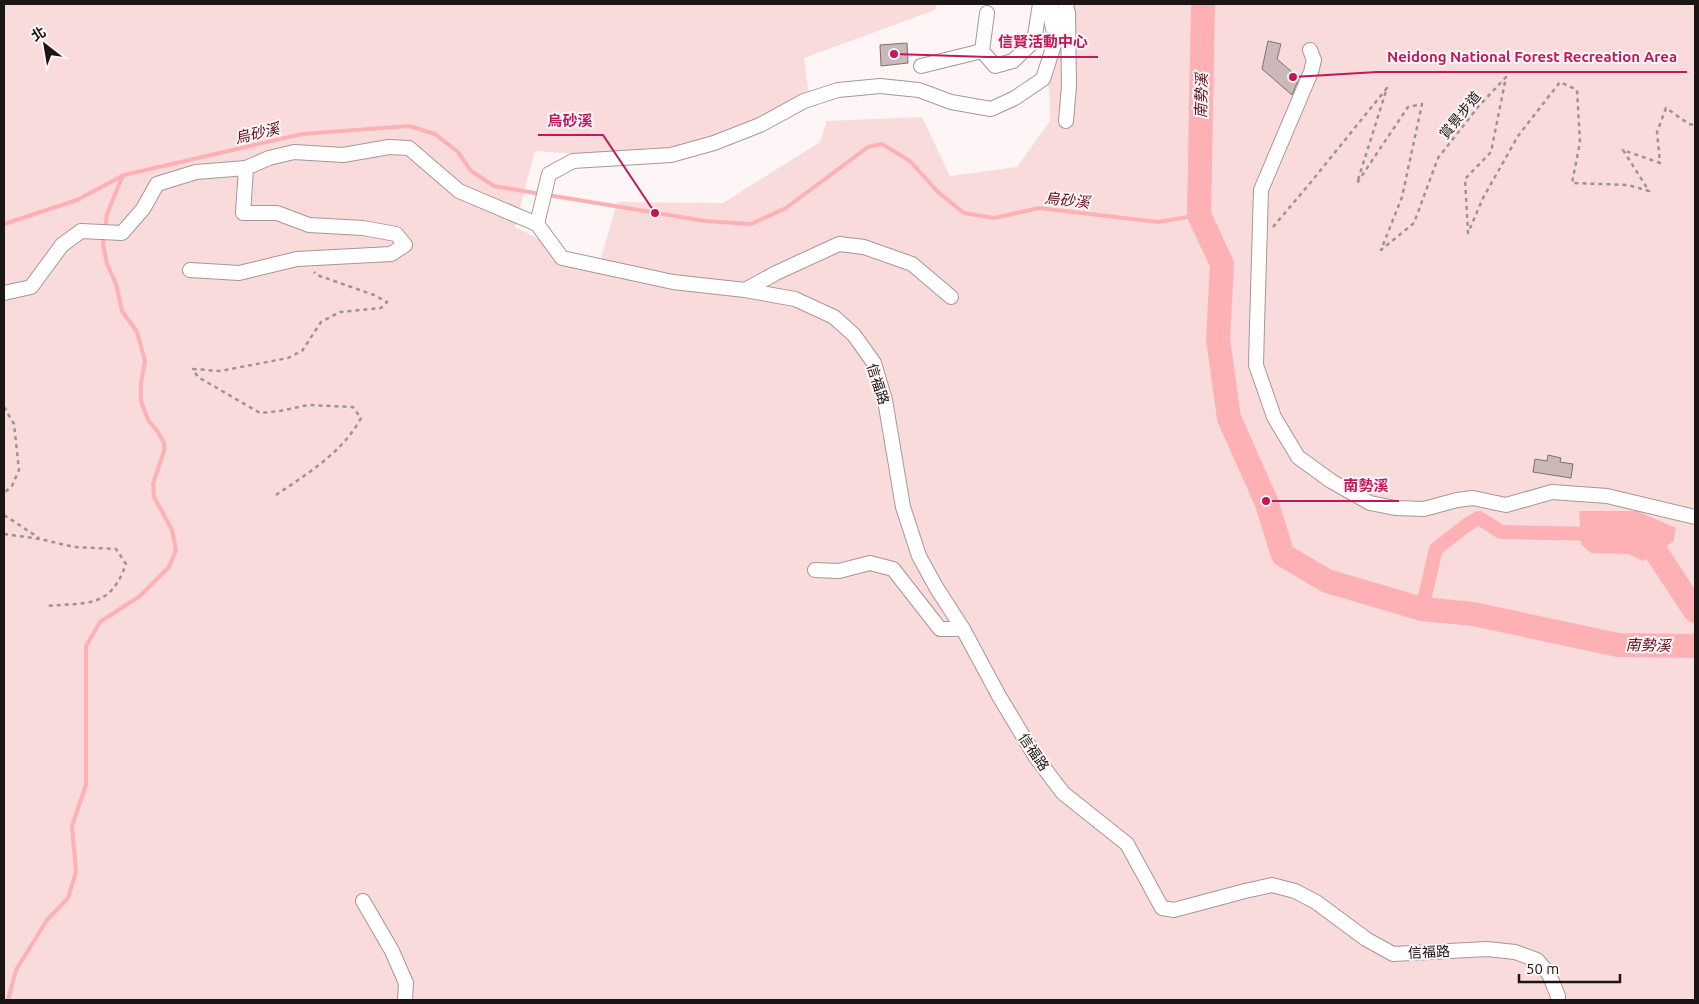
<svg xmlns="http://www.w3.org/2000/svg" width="1699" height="1004" font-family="Ubuntu,'Noto Sans TC',sans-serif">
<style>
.green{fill:#fadbdc}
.water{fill:#feb1b4}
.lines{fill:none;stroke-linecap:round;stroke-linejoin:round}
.stream{stroke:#feb1b4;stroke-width:4}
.canal{stroke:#feb1b4;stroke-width:14}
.river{stroke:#feb1b4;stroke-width:24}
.building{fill:#cbb8b8;stroke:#817070}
.minor-casing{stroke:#a89696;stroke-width:16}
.path{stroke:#9b9494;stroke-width:2.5;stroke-dasharray:4 4;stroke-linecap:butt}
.minor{stroke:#fff;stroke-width:14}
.labels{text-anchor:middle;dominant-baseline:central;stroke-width:4;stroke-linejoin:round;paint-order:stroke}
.street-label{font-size:14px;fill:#1b1515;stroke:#fef6f6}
.water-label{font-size:15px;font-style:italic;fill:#5d081b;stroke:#fef6f6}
.leader{fill:none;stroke:#c2185b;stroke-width:2}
.callout-dot{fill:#c2185b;stroke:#fef6f6;stroke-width:2}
.callout-label{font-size:15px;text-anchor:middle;font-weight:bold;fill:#c2185b;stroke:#fef6f6;stroke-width:4;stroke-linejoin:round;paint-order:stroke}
</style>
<rect width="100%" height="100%" fill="#fef6f6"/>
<path class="green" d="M4,4H937L935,10L804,58L810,103L667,160L535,151L515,227L598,269L617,202L723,203L820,142L827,121L922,117L950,176L1017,167L1050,121L1047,4H1695V1000H4Z"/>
<path class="water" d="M1579,511H1637L1676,528L1673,542L1643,561L1628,554L1591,553L1581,544Z"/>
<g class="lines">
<g class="stream">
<path d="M548,195L705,221L751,224L786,208L868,147L882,144L910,161L938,192L964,213L994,218L1039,208L1158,222L1199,215"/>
<path d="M4,224L77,200L124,175L302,134L409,126L435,134L458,152L471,171L494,186L541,194"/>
<path d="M8,1000L16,970L47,920L68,898L76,872L72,826L86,785V646L100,622L140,596L169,567L176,550L172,530L154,497L153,484L164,451V443L158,432L148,420L141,401V383L145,361L137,332L122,311L116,284L107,264L103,244L107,214L123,175"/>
</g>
<path class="canal" d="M1422,609L1436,549L1468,524L1479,518L1501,532L1598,534"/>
<g class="river">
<path d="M1203,4L1199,215L1222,264L1218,339L1229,418L1266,501L1283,555L1327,581L1422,609L1473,614L1618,645L1695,646"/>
<path d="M1658,555L1695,611"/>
</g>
</g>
<g class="building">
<path d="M1268,41L1281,44L1277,59L1299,78L1292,95L1262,69Z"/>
<path d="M907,43L908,63L881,66L880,45Z"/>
<path d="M1548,455L1561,458L1560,462L1573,464L1571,478L1533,472L1535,459L1547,461Z"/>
</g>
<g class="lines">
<defs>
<g id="minor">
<path d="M1052,4L1050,14L1055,38"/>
<path d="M1067,4L1043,79L1015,98L991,109L951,102L919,90L880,86L838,90L804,101L760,125L714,143L671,155L573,161L549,174L537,224L562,258L673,282L745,290L795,299L834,317L854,335L874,363L885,400L903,507L919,556L936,587L963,629L999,696L1035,756L1063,793L1127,844L1162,908L1174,910L1245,891L1272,885L1295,891L1316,902L1366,939L1393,954L1487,949L1515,952L1537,960L1549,974L1558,996V1000"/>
<path d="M987,13L982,51L995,66L1013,61L1034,41L1040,4"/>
<path d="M1310,50L1314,60L1311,72L1261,190L1257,326L1256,365L1274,417L1298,457L1331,481L1370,503L1395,508L1424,509L1457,500L1473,498L1506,505L1552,492L1607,496L1695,517"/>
<path d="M921,66L982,51"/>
<path d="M1066,121L1069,86L1068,12"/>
<path d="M190,270L239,273L297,259L391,254L405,245L396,234L363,228L309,225L277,213H243L246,168"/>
<path d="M745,290L776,273L839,244L864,247L912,264L951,297"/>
<path d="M4,293L31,287L62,245L81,231L122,233L143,209L157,184L196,172L246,168L269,158L294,152L343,155L389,147L409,148L459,191L537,224"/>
<path d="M815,570L839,571L870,563L893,569L940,629H963"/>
<path d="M363,901L392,951L406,983L405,1000"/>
</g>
</defs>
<use href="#minor" class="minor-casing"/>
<g class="path">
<path d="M1273,227L1311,182L1387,88L1357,183L1408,107L1422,104L1402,197L1381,250L1414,223L1438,158L1478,107L1506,77L1491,152L1465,179L1468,233L1483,198L1518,136L1560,82L1577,90L1580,142L1572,183L1628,185L1649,191L1623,150L1660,163L1657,132L1666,108L1689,124L1695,125"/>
<path d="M4,407L14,424L19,470L12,486L4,493"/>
<path d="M276,495C307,474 343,452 361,418L353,407L308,405L280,411L260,413L198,377L193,369L220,371L288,358L302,351L321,322L340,312L381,308L387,302L374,295L317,275L314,272"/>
<path d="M4,515L39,538"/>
<path d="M4,534L40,539L74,547L116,549L126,564C110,609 88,602 47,606"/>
</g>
<use href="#minor" class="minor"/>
</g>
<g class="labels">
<g class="street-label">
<text transform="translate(1460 115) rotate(-51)">賞景步道</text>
<text transform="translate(878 384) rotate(72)">信福路</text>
<text transform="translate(1034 752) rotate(56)">信福路</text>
<text transform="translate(1429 952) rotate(-3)">信福路</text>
</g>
<g class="water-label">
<text transform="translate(1201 96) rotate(-89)">南勢溪</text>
<text transform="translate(257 133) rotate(-13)">烏砂溪</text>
<text transform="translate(1067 200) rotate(6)">烏砂溪</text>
<text transform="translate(1648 645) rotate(1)">南勢溪</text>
</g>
</g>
<path class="leader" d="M894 54L988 57H1098M1293 77L1377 72H1687M655 213L603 135H538M1266 501L1334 501H1399"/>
<g class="callout-dot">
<circle cx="894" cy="54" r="5"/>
<circle cx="1293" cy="77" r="5"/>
<circle cx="655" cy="213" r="5"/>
<circle cx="1266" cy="501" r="5"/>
</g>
<g class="callout-label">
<text x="1043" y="47">信賢活動中心</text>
<text x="1532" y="62">Neidong National Forest Recreation Area</text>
<text x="570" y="126">烏砂溪</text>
<text x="1366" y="491">南勢溪</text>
</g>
<rect width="1699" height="1004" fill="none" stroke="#1b1515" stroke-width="10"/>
<g transform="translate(45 45) rotate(329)" stroke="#fef6f6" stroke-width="4" paint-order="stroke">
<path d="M0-4L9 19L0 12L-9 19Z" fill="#1b1515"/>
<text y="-8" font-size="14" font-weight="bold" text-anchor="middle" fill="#1b1515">北</text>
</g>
<path d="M1519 974v8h101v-8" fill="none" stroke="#1b1515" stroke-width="2.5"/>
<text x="1526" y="974" font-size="15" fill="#1b1515" stroke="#fef6f6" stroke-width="4" paint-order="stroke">50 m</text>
</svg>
